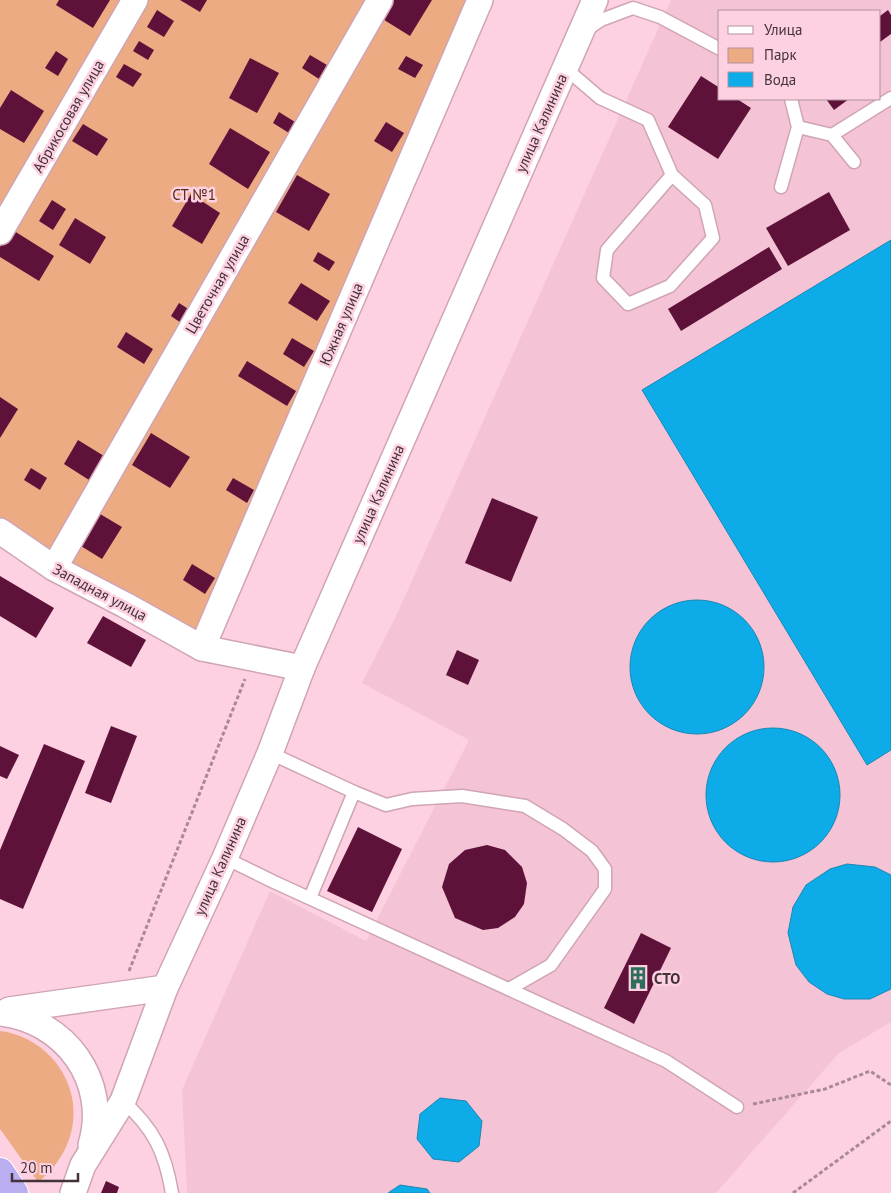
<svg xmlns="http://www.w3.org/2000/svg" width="891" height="1193" font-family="'PT Sans',sans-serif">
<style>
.built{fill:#f5c3d6;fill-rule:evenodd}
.green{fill:#ecab82}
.water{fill:#0dabe8;stroke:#1d87b4}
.building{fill:#5e123a}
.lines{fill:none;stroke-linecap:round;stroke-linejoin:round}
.lane-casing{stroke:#cfa5b5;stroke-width:15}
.street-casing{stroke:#cfa5b5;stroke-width:28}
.highway-casing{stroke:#fff;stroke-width:30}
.path{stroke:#a98996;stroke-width:3;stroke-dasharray:4 2.5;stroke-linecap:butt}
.lane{stroke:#fff;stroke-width:12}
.street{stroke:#fff;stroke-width:25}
.highway{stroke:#bbaef0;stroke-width:28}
.labels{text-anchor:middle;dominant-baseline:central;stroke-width:5;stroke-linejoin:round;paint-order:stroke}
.street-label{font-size:15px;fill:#433239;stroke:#fdd1e2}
.park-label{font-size:15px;fill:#522b10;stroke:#fdd1e2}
.poi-label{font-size:15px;font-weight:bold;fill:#433239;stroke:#fdd1e2;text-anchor:start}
</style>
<rect width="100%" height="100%" fill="#fdd1e2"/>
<path class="built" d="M671,0H891V1022L839,1053L716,1193H187L182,1090L270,891L366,941L469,740L362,683L398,612ZM720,11H880V99H720Z"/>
<g class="green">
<path d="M0,0H488L369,278L209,664L102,603L0,546Z"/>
<path d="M0,1031C19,1033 38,1043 51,1057C86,1095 79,1150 38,1182L0,1129Z"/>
</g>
<g class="water">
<path d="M891,240V750L867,765L642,390Z"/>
<circle cx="697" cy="667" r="67"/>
<circle cx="773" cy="795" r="67"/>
<path d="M847,864L875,867L891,875V989L870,999H844L827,994L809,982L796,965L788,933L793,907L806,885L830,869Z"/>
<path d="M440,1098L466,1101L482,1121L479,1146L459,1162L433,1159L417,1139L420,1114Z"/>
<path d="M400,1185L427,1189L430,1193H388Z"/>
</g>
<g class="building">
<path d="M59,0H110L93,28L56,5Z"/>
<path d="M180,0H207L200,12Z"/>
<path d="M392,0H432L410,36L381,18Z"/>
<path d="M157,10L174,21L164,37L147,27Z"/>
<path d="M888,10L891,15V34L880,42V16Z"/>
<path d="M139,41L154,50L148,60L133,51Z"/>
<path d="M56,51L68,59L58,76L45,68Z"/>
<path d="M310,55L327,65L319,79L302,68Z"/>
<path d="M406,56L423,65L415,78L398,69Z"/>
<path d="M250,58L279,73L257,113L229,98Z"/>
<path d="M124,64L142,74L133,87L116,77Z"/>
<path d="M701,76L720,88V99H737L751,108L718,159L668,127Z"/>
<path d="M11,90L44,111L24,143L0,129V108Z"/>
<path d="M826,99H849L834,110Z"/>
<path d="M279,112L295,122L289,133L273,123Z"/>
<path d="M386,122L404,133L392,152L374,141Z"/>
<path d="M83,124L108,139L97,156L72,141Z"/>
<path d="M230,128L270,152L248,189L209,164Z"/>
<path d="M297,175L330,194L309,231L276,212Z"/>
<path d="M829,192L850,230L788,266L766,228Z"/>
<path d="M191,194L220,213L202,244L172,226Z"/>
<path d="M52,200L66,209L53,230L39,221Z"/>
<path d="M75,218L106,237L90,264L59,245Z"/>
<path d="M11,229L54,256L39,281L0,257V247Z"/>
<path d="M769,247L782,269L681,331L668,309Z"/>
<path d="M318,252L335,262L329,271L313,261Z"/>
<path d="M301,283L330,301L317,321L288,303Z"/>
<path d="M179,303L193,312L184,325L171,316Z"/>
<path d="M126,332L153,349L144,364L117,347Z"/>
<path d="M292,338L314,351L304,367L283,354Z"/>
<path d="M247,361L296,391L287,406L238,376Z"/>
<path d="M0,397L18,409L0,438Z"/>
<path d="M151,433L190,457L170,488L132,465Z"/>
<path d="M78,440L104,456L89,480L64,464Z"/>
<path d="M31,468L47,478L40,490L24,480Z"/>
<path d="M233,478L254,490L247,503L226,490Z"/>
<path d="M492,498L538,517L511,582L465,563Z"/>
<path d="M95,511L122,527L102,559L76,543Z"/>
<path d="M192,564L215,578L205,594L183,580Z"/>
<path d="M0,576L54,608L36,638L0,616Z"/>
<path d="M103,616L146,640L131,667L87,643Z"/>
<path d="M457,650L479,660L468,685L446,675Z"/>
<path d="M111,726L137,736L111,803L85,793Z"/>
<path d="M44,744L85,761L23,909L0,899V850Z"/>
<path d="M0,746L19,755L7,779L0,776Z"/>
<path d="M358,827L402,849L372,912L327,891Z"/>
<path d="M487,845L505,850L522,867L527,883L524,904L515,917L498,928L483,930L455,918L442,887L449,864L465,850Z"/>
<path d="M641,933L671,948L634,1024L604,1008Z"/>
<path d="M106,1181L119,1187L117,1193H101Z"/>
</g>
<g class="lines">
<defs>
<g id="lane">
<path d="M586,30L601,20L633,8L660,17L720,49"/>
<path d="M565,68L600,98L648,120L672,175L607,250L603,278L628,304L670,286L713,238L705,205L672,175"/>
<path d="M798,127L832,135L854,162"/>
<path d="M832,135L891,98"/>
<path d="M781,187L798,127L791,99"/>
<path d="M270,753L354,792L310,898"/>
<path d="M354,792L386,805L412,799L462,796L525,806L563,829L592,851L605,869V889L551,965L509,989"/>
<path d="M225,858L274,882L666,1061L737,1107"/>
<path d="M123,1101C154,1129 165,1152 172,1193"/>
</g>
<g id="street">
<path d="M0,232L135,0"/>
<path d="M0,531L54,568L125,605L202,648L302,668"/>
<path d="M54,568L380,0"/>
<path d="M202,648L480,0"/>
<path d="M9,1010L165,988"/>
<path d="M0,1013C65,1020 110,1081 91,1145"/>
<path d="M73,1193L83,1165L123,1101L165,988L225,858L270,753L302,668L595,0"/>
</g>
<path id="highway" d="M0,1172L14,1193"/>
</defs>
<use href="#lane" class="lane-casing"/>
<use href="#street" class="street-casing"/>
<use href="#highway" class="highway-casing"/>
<g class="path">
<path d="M129,971L245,679"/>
<path d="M753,1104L825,1089L870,1071L891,1085"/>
<path d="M793,1193L891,1121"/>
</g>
<use href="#lane" class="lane"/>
<use href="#street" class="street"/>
<use href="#highway" class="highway"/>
</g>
<defs>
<symbol id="building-bare" viewBox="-9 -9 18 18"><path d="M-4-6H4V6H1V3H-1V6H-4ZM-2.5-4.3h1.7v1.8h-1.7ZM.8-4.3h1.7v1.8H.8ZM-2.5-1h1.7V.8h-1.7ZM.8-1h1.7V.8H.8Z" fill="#2d6e5d" stroke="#fdd1e2" stroke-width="2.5" paint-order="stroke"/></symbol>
</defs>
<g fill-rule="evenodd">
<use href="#building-bare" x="622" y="962" width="32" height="32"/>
</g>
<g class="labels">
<g class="street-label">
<text transform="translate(68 116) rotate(-60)">Абрикосовая улица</text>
<text transform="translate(541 123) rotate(-66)">улица Калинина</text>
<text transform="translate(217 284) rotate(-60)">Цветочная улица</text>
<text transform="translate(341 324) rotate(-67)">Южная улица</text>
<text transform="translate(378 494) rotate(-66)">улица Калинина</text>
<text transform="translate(100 592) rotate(28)">Западная улица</text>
<text transform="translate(220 866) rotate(-66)">улица Калинина</text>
</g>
<g class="park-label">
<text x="194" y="194">СТ №1</text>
</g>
<g class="poi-label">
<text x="654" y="978">СТО</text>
</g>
</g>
<rect x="718" y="10" width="162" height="90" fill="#fdd1e2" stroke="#b3919e"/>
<rect x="728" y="26" width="25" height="8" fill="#ffffff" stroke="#b3919e"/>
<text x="764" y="35" font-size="15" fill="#433239">Улица</text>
<rect x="728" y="48" width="25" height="15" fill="#ecab82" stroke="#b3919e"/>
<text x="764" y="60" font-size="15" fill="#433239">Парк</text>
<rect x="728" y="72" width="25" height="15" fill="#0dabe8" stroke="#b3919e"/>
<text x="764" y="85" font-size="15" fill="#433239">Вода</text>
<path d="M12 1173v8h66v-8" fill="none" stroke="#433239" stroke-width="2.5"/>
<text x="20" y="1173" font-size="15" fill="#433239" stroke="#fdd1e2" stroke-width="4" paint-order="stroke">20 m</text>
</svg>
